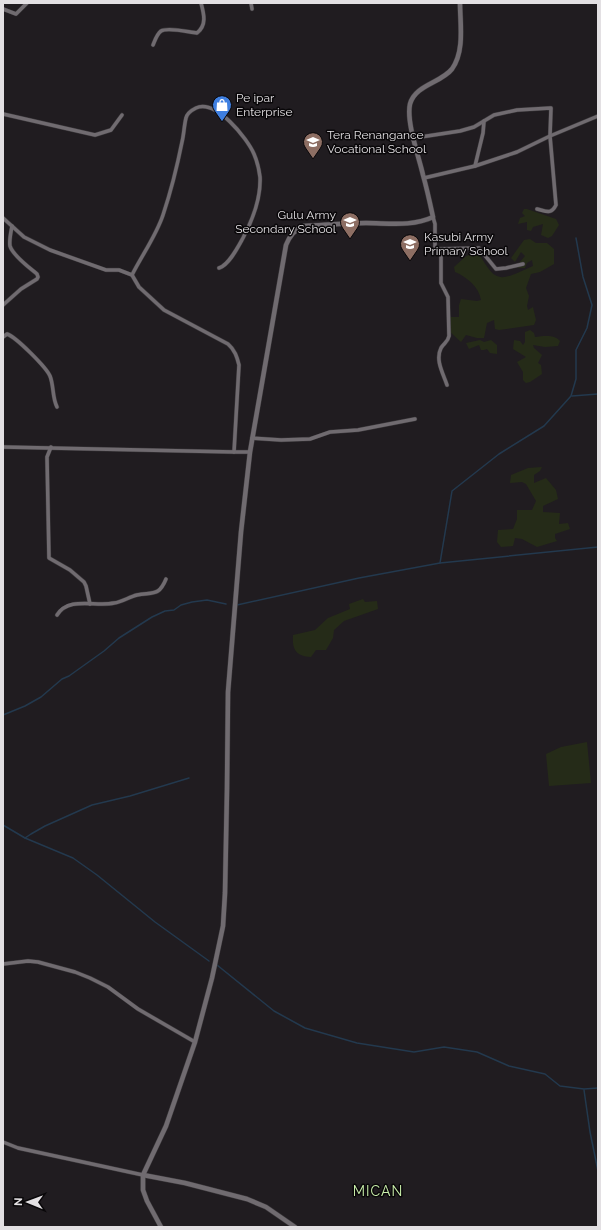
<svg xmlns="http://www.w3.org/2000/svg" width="601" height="1230" font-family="Raleway,sans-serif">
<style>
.green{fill:#252b18}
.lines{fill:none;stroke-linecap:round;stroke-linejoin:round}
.stream{stroke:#23394e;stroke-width:1.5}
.minor-casing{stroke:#3a373a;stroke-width:4.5}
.tertiary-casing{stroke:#3a373a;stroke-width:5.5}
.minor{stroke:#706b70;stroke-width:3.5}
.tertiary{stroke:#706b70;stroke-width:4.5}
.labels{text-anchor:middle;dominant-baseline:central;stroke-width:3;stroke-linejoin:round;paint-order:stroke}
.poi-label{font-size:12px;fill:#e3e0e3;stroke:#090709;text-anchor:start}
.quarter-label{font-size:14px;letter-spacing:1px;fill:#cbf1ac;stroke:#090709}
</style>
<rect width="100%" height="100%" fill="#201c20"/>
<g class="green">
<path d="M524,209H527L556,219L559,225L552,236L548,238L541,235L543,224L533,227L531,231L527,230V222L518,224L520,218L525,216L522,213Z"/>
<path d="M530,239L536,243H547L554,249V264L540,272L531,274L526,288L529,296L527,306L528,310L533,307L536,320L534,325L499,330L495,329L494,320L487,323L484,338H477L466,335L461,342L449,331L448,317H459V305L461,299L477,301L481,300C479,287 467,277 455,272L454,267L465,257L477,250C496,284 498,282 533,266L532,260L527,263L525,268H518L519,263L525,256L521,252L515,262L511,258L524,240Z"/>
<path d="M530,330L534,333L535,337C544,336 554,334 560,341L558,346L545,347L533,345L534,348L542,355L538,363L541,365L542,374L530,382L526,383L523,380V372L517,362L526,357L513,349L514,340L520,341L523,345L525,342V332Z"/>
<path d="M480,340L484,342L491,340L497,345V354L490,353L487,349L484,350H481L479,345L469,349L466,343Z"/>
<path d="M542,467L540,471L534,475V483L546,478L556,490L558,499L543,506V512L560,513L559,524L568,523L570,529L555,534V538L557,541L537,547L522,539L515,538L513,546L501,547L497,542L498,530L513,529L517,519V510H532L536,501L526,484L522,482L510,483L511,475L528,468Z"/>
<path d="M363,599L365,602L377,601L378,609L344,621L334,630L333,638L326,650H316L311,657C296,656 292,650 293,635L315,630L328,618L350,609L349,604Z"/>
<path d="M587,742L591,783L549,786L546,754L561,747Z"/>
</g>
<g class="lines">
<g class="stream">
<path d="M572,396L598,394"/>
<path d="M440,563L452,491L499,454L544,426L571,396L576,379V350L587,328L592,305L583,277L576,238"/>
<path d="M237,605L359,578L440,563L598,547"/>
<path d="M3,715L25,706L41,697L62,679L69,676L104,651L119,638L152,617L165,611L174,610L181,605L192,602L207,600L226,604"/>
<path d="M3,825L25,838L73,858L97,875L155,922L209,961"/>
<path d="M25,838L31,834L45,826L92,805L130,796L189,778"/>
<path d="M217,965L274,1011L305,1028L357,1043L414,1052L444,1047L477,1052L509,1066L545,1074L560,1086L584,1089L598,1088"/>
<path d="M584,1090L590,1132L598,1171"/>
</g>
<defs>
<g id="minor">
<path d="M251,3L252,9"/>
<path d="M3,9L16,14L27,3"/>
<path d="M153,45C155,40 157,34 161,31C168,27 188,32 197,33C207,25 204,14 201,3"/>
<path d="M3,114L95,135L111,130L122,115"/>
<path d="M414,138L460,131L474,127L494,115L517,110L551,108L550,136L556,205C551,215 546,211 537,209"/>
<path d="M475,166L483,133L484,121"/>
<path d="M424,178L475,166L517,152L550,136L598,116"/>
<path d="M433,217L435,224V249L479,248L496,269L506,268L523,264"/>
<path d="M3,218L24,237L50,250L106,270H119L132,275L139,287L164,310L228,344C235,350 237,357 239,365L234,452H250"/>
<path d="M441,249V283L448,297L449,336C448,342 444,343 441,348C435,360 443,373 447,385"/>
<path d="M132,275C142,255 156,236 163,215C171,191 177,167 182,142C184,134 184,126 186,118C187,113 192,110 196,108C216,99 247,138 254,154C257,161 259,169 260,177C261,197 252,221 243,238C238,247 229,265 219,268"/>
<path d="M3,305L21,289L37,279L38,277L37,274C30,268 13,256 10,246C9,240 11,232 12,226"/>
<path d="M3,337L7,334C16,337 46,367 50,376C54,386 52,397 57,407"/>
<path d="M252,438L281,440L310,439L330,432L358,430L415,419"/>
<path d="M3,447L234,452"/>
<path d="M51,447L47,457L49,558L70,570L84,582L86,586L90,604"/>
<path d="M57,615C69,596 95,607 114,603C122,602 129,597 137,595C154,592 159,596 166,579"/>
<path d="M3,964L28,961L38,962L75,972L90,978L108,987L138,1009L195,1042"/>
<path d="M3,1142L18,1148L143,1175"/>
</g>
<g id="tertiary">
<path d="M143,1175L185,1183L247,1199L266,1207L295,1227"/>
<path d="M161,1227L147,1201L143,1190V1175L166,1126L195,1042L212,978L223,926L225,893L227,789L228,692L241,532L250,452L286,245C290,235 295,229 304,226C325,225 346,223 366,223C388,223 412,227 433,217C430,203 427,189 423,175C419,157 406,122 410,104C415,85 441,83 452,69C465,51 460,23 460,3"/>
</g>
</defs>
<use href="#minor" class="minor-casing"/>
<use href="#tertiary" class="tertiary-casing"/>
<use href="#minor" class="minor"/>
<use href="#tertiary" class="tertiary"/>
</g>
<defs>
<symbol id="shop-pin" viewBox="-11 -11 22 30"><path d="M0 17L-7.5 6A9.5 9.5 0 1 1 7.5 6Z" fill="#3f7fe0" stroke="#090709"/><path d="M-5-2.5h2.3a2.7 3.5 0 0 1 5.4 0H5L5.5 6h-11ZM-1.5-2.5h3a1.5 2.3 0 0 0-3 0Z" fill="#fff"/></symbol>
<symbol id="school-pin" viewBox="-11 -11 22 30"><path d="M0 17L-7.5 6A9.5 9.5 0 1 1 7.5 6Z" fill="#8d6e63" stroke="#090709"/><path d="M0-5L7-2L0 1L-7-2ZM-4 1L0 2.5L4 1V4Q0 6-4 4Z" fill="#fff"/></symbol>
</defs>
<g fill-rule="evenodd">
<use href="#shop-pin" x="211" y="94" width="22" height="30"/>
<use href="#school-pin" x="302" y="131" width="22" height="30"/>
<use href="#school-pin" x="339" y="211" width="22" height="30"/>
<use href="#school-pin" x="399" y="233" width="22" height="30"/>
</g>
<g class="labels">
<g class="poi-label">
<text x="236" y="98">Pe ipar<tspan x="236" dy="14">Enterprise</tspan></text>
<text x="327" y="135">Tera Renangance<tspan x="327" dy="14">Vocational School</tspan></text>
<text x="336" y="215" text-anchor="end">Gulu Army<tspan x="336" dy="14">Secondary School</tspan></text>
<text x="424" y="237">Kasubi Army<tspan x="424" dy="14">Primary School</tspan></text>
</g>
<g class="quarter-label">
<text x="378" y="1191">MICAN</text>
</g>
</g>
<rect width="601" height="1230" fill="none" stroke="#e3e0e3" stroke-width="8"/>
<g transform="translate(28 1202) rotate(271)" stroke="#090709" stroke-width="3" paint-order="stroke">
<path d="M0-3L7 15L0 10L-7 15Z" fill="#e3e0e3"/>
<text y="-6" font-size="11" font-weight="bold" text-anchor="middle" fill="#e3e0e3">N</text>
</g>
</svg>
